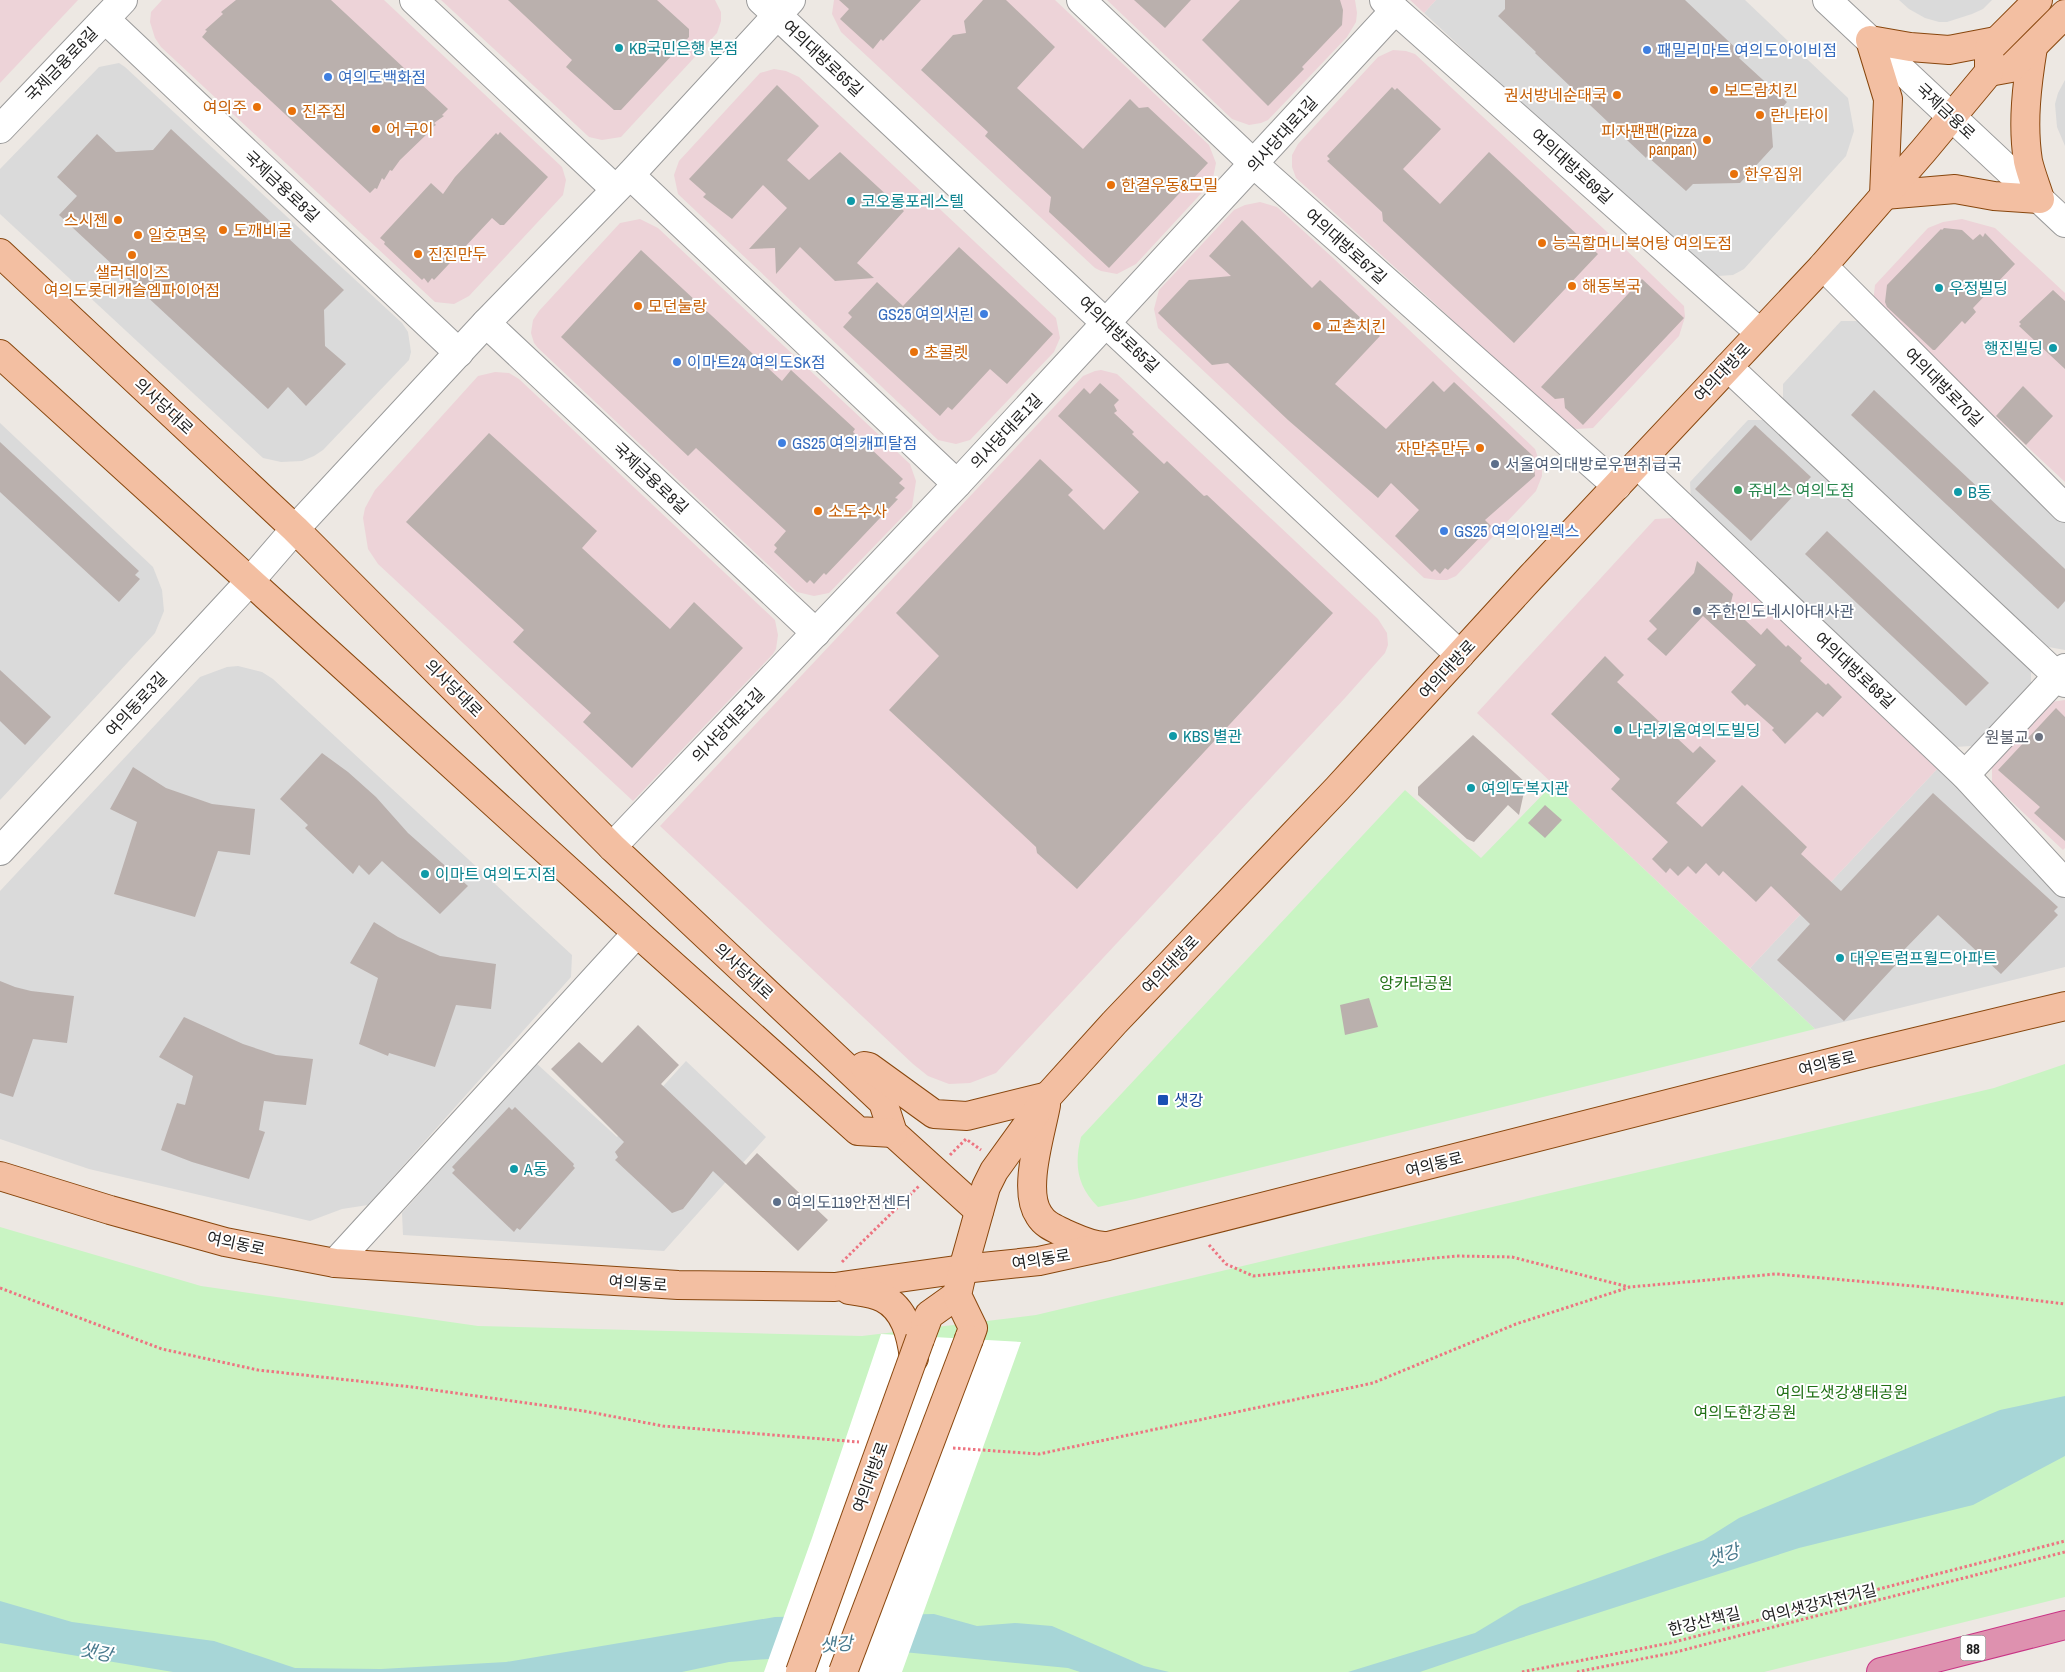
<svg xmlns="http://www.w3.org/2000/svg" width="2065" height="1672" font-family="'Archivo Narrow','Noto Sans KR',sans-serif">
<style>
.residential{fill:#dadada}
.commercial{fill:#edd3d8}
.park{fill:#c9f4c3}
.water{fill:#a7d6d7}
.pier{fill:#fff}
.building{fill:#bab0ad}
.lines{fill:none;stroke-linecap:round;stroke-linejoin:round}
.minor-casing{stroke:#9a9a9a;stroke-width:30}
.major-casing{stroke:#88460d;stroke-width:30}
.highway-casing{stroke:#c83385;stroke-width:30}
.path{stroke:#ed7481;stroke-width:3;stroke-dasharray:2.5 2.5;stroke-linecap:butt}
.minor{stroke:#fff;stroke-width:28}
.major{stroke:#f3bfa2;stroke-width:28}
.highway{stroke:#de91af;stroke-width:28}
.major-bridge-casing{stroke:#88460d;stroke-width:30;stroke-linecap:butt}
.major-bridge{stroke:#f3bfa2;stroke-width:28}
.culture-dot{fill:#0f9aa8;stroke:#fff;stroke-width:2}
.shop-dot{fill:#3f7fe0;stroke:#fff;stroke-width:2}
.food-dot{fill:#e8710a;stroke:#fff;stroke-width:2}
.service-dot{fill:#5c6f8a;stroke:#fff;stroke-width:2}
.leisure-dot{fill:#2e9e5b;stroke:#fff;stroke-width:2}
.worship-dot{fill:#6b7280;stroke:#fff;stroke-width:2}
.transit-dot{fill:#1a4fb4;stroke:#fff;stroke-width:2}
.labels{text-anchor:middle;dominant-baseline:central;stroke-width:4;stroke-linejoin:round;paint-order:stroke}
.shield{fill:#fff;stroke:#616161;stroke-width:1}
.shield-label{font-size:15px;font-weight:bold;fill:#1d1d1d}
.culture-label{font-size:16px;fill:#0d838f;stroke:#fff;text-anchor:start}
.shop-label{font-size:16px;fill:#366cbe;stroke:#fff;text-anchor:start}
.street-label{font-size:16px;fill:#1d1d1d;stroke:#fff}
.food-label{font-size:16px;fill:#c56008;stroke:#fff;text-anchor:start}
.service-label{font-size:16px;fill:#4e5e75;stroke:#fff;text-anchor:start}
.leisure-label{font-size:16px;fill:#27864d;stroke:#fff;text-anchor:start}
.worship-label{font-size:16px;fill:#5b616d;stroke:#fff;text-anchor:end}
.park-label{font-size:16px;fill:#207015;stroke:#fff}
.transit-label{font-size:16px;fill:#164399;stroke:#fff;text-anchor:start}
.water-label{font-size:18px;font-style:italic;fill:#48798d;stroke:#fff}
</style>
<rect width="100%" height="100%" fill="#ede8e3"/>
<g class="residential">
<path d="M1436,0H1745L1848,98L1854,131L1846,156L1744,269L1733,275L1718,276L1711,274L1669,240L1424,13Z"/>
<path d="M1899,0H1992L1983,9L1972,14L1947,22H1939L1925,18L1909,9Z"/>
<path d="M119,63L125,67L402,323L408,332L411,352L409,360L323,450L314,456L302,461L281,462L263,458L0,214V169L99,67Z"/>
<path d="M2065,80V146L2057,127L2055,104L2058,93Z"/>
<path d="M1841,321H1858L2065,515V650L2043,646L1783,403V384Z"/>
<path d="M1748,420H1767L2031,666V684L1972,746L1954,747L1691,501L1690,482Z"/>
<path d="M0,423L153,567L162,590L164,611L155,633L0,800Z"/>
<path d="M238,666L262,672L273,679L572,955L571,977L368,1205L342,1209L310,1221L89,1169L0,1139V891L200,677L227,667Z"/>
<path d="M1939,767L2065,884V967L1815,1029L1750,968Z"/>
<path d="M686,1061L766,1137L664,1251L403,1235L402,1213L536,1063L617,1137Z"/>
</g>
<g class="commercial">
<path d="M0,0H78L0,83Z"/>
<path d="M162,0H384L562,167L566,180L563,195L469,296L454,304L435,302L161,47L155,38L150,22L151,12Z"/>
<path d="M441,0H715L721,12V21L717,33L621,137L602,140L589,137Z"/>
<path d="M834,0H1055L1209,145L1216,163L1213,178L1209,185L1136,264L1117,274L1101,271L1095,268L841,32L832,14Z"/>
<path d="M1107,0H1355L1357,13L1356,22L1347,37L1268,120L1261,123L1249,125L1232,119Z"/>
<path d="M1410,0H1436L1424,13Z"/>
<path d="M1393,50L1406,51L1415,54L1619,243L1684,306L1685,317L1679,336L1593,428L1577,429L1568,427L1560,421L1430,299L1296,178L1292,167V155L1298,144L1378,57Z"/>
<path d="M774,69L786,71L799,77L1056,318L1060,338L1054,352L970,440L956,444L938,440L678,194L674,175L679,161L760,73Z"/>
<path d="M1260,202L1277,207L1332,257L1535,449L1542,469V476L1536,491L1456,576L1447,580H1437L1424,578L1158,328L1154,309L1159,290L1234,210L1245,205Z"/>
<path d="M640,219L658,228L910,464L916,481L912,507L829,593L814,596L797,592L538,348L534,343L531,333L533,320L539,311L620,223Z"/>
<path d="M1962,219L1995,228L2065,293V482L1873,303L1875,285L1928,228L1943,222Z"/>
<path d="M1101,370L1117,374L1378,619L1387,633L1388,645L1385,653L1345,698L996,1073L970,1083L949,1084L928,1076L913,1064L660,826L1083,376L1095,371Z"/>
<path d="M495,372L509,373L519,379L775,620L778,635L776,649L773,654L633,801L378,564L368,549L363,518L365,508L375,490L478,376Z"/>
<path d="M1673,518L1939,767L1750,968L1477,713L1655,519Z"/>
<path d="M2065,700V848L2063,850L1992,783V765L2051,702Z"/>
</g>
<g class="park">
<path d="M1553,784L1815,1029L1135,1199L1098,1207C1077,1186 1074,1165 1081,1137L1405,790L1481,858Z"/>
<path d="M2065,1064V1597L1764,1672H0V1227L201,1286L478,1326L862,1336L1036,1315L1994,1088Z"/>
</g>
<g class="water">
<path d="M2065,1396V1456L1973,1505L1799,1548L1508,1642L1420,1672H1348L1475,1633L1520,1606L1704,1540L1739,1518L2000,1410Z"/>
<path d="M0,1601L72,1622L214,1641L295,1668L381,1669L506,1662L775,1617L934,1614L977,1626L1015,1623L1052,1626L1144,1666L1169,1672H1080L1068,1668L883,1650L729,1662L682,1672H173L0,1643Z"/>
</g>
<path class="pier" d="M881,1334L1021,1342L902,1672H764L812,1538Z"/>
<g class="building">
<path d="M236,0H331L448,109L442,115L444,116L434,123L436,125L426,131L428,133L400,160L392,171L390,170L384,180L382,178L377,189L375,188L370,193L202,37L207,31L205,30L223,14L221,12Z"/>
<path d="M508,0H657L689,29V37L621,110H614L566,67L572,60Z"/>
<path d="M839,0H921L883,41L881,39L873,49L840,19L849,9Z"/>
<path d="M983,0H1006L1055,47L1017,88L1083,149L1130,99L1139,108L1148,107L1208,163L1109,268L1049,212L1051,197L985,136L988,132L921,70L953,35L966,33L964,21Z"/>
<path d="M1134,0H1191L1165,28Z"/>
<path d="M1240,0H1340L1343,10L1342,25L1302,67L1304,69L1268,106L1202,40Z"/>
<path d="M1505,0H1685L1742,54L1739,58L1787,102L1771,120L1773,147L1740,183L1693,184L1686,191L1647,156L1646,158L1535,53L1536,52L1498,16L1505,9Z"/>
<path d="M777,85L819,126L787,160L809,180L840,152L904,211L857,263L874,278L835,281L800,247L776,274L775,248L749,249L787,208L763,185L732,219L703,197L706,194L689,179Z"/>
<path d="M1392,87L1395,90L1397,88L1441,129L1403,169L1440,204L1489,152L1598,254L1514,343L1383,221L1382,212L1327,161L1330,159L1327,156Z"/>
<path d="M171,129L344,290L324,310L325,346L346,364L306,406L288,387L268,409L59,215L77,196L57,177L97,134L116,152L153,150Z"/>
<path d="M500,132L548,177L504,225H500L492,218L434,280L432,278L428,283L424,278L422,280L384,244L385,242L380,238L431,183L443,194L455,177L496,133L498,135Z"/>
<path d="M1242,220L1312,288L1320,280L1380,336L1335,384L1386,429L1433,381L1444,392L1454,382L1533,456L1535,476L1485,520L1491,526L1448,570L1445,568L1440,574L1435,569L1432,572L1395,536L1419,510L1391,483L1378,498L1288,420L1228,363L1212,365L1158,313L1189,280L1231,276L1209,256Z"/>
<path d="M1944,228L1962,230L1973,240L1980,234L1983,237L1985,233L2015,264L1973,308L1976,312L1965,324L1962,321L1935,350H1933L1887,307L1885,302L1887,285L1941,229L1942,230Z"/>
<path d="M959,247L1053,334L1007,384L990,369L952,410L948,407L940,416L843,327L852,317L848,313L877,282L903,306Z"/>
<path d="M641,250L782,381L791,370L855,429L853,432L903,479L899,483L905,488L895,498L898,499L826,575L824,573L814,584L810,580L807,583L774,552L777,548L774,545L786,531L696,448L688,456L561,337Z"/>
<path d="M1642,279L1684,318L1583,425L1565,408L1564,398L1555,399L1541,387Z"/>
<path d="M2053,290L2065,301V369L2019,326L2021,324L2019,322Z"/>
<path d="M1100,383L1119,400L1114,405L1117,411L1114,413L1134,432L1132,434L1164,464L1167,461L1204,496L1207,495L1333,613L1077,889L1037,853L1036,847L889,710L939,656L896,613L1040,459L1073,490L1068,495L1104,530L1139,492L1058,416L1084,388L1090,394Z"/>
<path d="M2023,386L2053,416L2026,445L1996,416Z"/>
<path d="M1874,390L2065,569V601L2058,609L1851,415Z"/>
<path d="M1755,425L1811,477L1751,541L1695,489Z"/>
<path d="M489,433L597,531L582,548L670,629L694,602L743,648L632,768L583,722L591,713L513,642L524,630L406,522Z"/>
<path d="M0,442L139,571L135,575L140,579L119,602L0,492Z"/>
<path d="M1827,531L1989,683L1966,706L1805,554Z"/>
<path d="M1697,561L1733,594L1730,606L1761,635L1767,628L1786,647L1788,645L1802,658L1800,661L1826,685L1828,683L1842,697L1823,717L1817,712L1785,744L1772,730L1774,728L1747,704L1745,706L1731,692L1756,665L1703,616L1666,656L1647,639L1657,629L1649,621L1694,573Z"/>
<path d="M1605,656L1624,675L1617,682L1693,753L1700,746L1716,761L1676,803L1702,827L1742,785L1807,847L1801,854L1841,891L1933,793L2058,907L2054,911L2058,915L2001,974L1938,915L1900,954L1903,957L1844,1021L1777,960L1810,924L1771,886L1756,902L1723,871L1719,876L1706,863L1696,874L1688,866L1678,876L1670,868L1666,873L1652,859L1668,842L1611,789L1620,779L1551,714Z"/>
<path d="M0,670L51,717L25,745L0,721Z"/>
<path d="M2056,708L2065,717V841L2034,813L2040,807L1998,770Z"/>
<path d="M1473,735L1526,783L1519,815L1508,805L1474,842L1467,839L1418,795V787Z"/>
<path d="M322,753L348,772L376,797L408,833L468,886L440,914L382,861L369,875L359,865L353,874L305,828L308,825L280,799Z"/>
<path d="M133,767L166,788L212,804L255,809L250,855L218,851L195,917L114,894L137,822L110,809Z"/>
<path d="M1545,805L1562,820L1545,838L1528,823Z"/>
<path d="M374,922L398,937L440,956L496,964L491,1009L456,1005L435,1067L389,1053L388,1056L359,1044L378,978L350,963Z"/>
<path d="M0,981L15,987L31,991L74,996L67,1043L33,1039L13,1097L0,1093Z"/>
<path d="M1369,998L1378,1027L1345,1035L1340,1005Z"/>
<path d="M184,1017L243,1044L276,1055L313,1059L306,1105L264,1101L259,1130L265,1132L249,1179L192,1162L161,1150L177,1103L185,1105L193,1076L159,1057Z"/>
<path d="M638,1025L679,1065L661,1084L746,1165L757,1153L828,1220L798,1251L713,1171L683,1209L672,1213L615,1160L618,1157L615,1152L624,1142L551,1069L579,1042L602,1063Z"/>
<path d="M509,1107L512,1110L515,1107L574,1164L573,1166L575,1168L520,1230L517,1228L514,1232L452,1173L455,1170L452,1167Z"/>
</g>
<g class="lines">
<defs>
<g id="minor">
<path d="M414,0L615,189"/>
<path d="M761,0L1460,655"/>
<path d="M1081,0L1254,164L1617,486"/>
<path d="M1384,0L1759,332"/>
<path d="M1827,0L2065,223"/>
<path d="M105,19L459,353"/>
<path d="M0,129L123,0"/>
<path d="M630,175L957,484"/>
<path d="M1823,266L2065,508"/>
<path d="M486,323L816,633"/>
<path d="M1728,367L2065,683"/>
<path d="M1637,464L1965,775L2065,883"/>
<path d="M1965,775L2065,668"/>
<path d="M612,847L957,484L1395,10"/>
<path d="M0,851L250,581L295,529L486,323L630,175L791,0"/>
<path d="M335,1263L637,933"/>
</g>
<g id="major">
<path d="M1996,41L1949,50L1910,47L1870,40L1888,99L1884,195L1955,189L1994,196L2040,199C2036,186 2031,174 2028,161C2022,123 2027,84 2033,47"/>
<path d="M1989,72L2011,68L2065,14"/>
<path d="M0,253L295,529L612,847L883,1102L893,1133L979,1211"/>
<path d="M0,354L637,933L858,1131L893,1133"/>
<path d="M864,1066L869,1067L934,1114L967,1116L1048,1096"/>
<path d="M1046,1105C1041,1133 1022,1191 1039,1215C1045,1225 1054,1228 1064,1233C1078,1239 1089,1245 1104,1246"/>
<path d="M0,1176L110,1210L225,1242L335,1263L678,1285L835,1287L963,1269L1039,1261L1108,1246L1865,1054L2065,1006"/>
<path d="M849,1290C860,1292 873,1293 883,1298C905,1309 911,1335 914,1358"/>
<path d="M920,1339L929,1315L957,1295"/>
<path d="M969,1339L973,1328L957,1295L963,1269L986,1187L994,1171L1048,1096L1114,1023L1337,789L1531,577L1823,266L1924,150L1989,72V49L2038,0"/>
</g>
<path id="highway" d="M1881,1672L2065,1625"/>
</defs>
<use href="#minor" class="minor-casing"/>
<use href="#major" class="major-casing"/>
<use href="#highway" class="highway-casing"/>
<g class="path">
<path d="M950,1155L966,1139L981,1150"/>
<path d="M1209,1245L1226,1264L1253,1276L1456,1256L1512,1257L1629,1287"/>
<path d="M842,1262L919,1186"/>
<path d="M0,1288L162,1349L258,1370L412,1387L584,1411L663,1426L859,1442"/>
<path d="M953,1448L1039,1454L1373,1383L1516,1324L1630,1287L1776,1274L1925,1287L2065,1304"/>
<path d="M1522,1672L1670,1643L2065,1541"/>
<path d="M1577,1672L1676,1652L2065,1552"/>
</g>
<use href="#minor" class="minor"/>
<use href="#major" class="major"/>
<use href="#highway" class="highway"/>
<defs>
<g id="major-bridge">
<path d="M800,1672L920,1339"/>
<path d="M843,1672L969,1339"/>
</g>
</defs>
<use href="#major-bridge" class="major-bridge-casing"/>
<use href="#major-bridge" class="major-bridge"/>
</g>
<g class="culture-dot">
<circle cx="619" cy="48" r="5"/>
<circle cx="851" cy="201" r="5"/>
<circle cx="1939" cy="288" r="5"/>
<circle cx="2053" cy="348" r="5"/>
<circle cx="1958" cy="492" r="5"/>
<circle cx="1618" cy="730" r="5"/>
<circle cx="1173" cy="736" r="5"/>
<circle cx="1471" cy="788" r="5"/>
<circle cx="425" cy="874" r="5"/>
<circle cx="1840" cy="958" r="5"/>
<circle cx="514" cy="1169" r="5"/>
</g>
<g class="shop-dot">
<circle cx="1647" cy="50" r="5"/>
<circle cx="328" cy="77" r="5"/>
<circle cx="984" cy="314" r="5"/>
<circle cx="677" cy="362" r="5"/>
<circle cx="782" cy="443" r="5"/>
<circle cx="1444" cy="531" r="5"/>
</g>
<g class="food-dot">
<circle cx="1714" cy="90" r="5"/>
<circle cx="1617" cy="95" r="5"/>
<circle cx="257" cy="107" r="5"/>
<circle cx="292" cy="111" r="5"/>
<circle cx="1760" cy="115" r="5"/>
<circle cx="376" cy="129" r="5"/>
<circle cx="1707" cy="140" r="5"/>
<circle cx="1734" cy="174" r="5"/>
<circle cx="1111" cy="185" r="5"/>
<circle cx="118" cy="220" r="5"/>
<circle cx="223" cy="230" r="5"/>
<circle cx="138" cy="235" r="5"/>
<circle cx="1542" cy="243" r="5"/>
<circle cx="418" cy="254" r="5"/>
<circle cx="132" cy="255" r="5"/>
<circle cx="1572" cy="286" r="5"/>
<circle cx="638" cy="306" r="5"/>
<circle cx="1317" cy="326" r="5"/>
<circle cx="914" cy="352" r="5"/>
<circle cx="1480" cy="448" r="5"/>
<circle cx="818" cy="511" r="5"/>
</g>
<g class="service-dot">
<circle cx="1495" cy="464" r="5"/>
<circle cx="1697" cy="611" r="5"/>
<circle cx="777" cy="1202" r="5"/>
</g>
<circle class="leisure-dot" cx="1738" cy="490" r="5"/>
<circle class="worship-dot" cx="2039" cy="737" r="5"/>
<rect class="transit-dot" x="1157" y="1094" width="12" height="12" rx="2.5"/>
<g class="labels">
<rect class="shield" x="1960.5" y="1635.5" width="25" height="25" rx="4"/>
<g class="shield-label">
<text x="1973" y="1648">88</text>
</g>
<g class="culture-label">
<text x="629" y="48">KB국민은행 본점</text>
<text x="861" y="201">코오롱포레스텔</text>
<text x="1949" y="288">우정빌딩</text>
<text x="2043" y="348" text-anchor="end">행진빌딩</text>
<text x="1968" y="492">B동</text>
<text x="1628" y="730">나라키움여의도빌딩</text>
<text x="1183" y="736">KBS 별관</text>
<text x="1481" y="788">여의도복지관</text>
<text x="435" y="874">이마트 여의도지점</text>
<text x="1850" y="958">대우트럼프월드아파트</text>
<text x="524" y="1169">A동</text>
</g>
<g class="shop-label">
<text x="1657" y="50">패밀리마트 여의도아이비점</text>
<text x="338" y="77">여의도백화점</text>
<text x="974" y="314" text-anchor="end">GS25 여의서린</text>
<text x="687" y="362">이마트24 여의도SK점</text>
<text x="792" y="443">GS25 여의캐피탈점</text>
<text x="1454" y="531">GS25 여의아일렉스</text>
</g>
<g class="street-label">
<text transform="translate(823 58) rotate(43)">여의대방로65길</text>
<text transform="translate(61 64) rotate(-46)">국제금융로6길</text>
<text transform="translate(1946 111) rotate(43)">국제금융로</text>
<text transform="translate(1282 134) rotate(-48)">의사당대로1길</text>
<text transform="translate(1572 166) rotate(42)">여의대방로69길</text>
<text transform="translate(282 186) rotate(43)">국제금융로8길</text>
<text transform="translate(1346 246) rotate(42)">여의대방로67길</text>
<text transform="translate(1119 334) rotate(43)">여의대방로65길</text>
<text transform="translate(1722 372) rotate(-47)">여의대방로</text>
<text transform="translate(1944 387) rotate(45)">여의대방로70길</text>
<text transform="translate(164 406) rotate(43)">의사당대로</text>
<text transform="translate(1006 431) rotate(-47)">의사당대로1길</text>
<text transform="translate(651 478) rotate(43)">국제금융로8길</text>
<text transform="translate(1447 669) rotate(-47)">여의대방로</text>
<text transform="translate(1855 670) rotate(43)">여의대방로68길</text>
<text transform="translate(454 688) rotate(45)">의사당대로</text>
<text transform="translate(136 704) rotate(-47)">여의동로3길</text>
<text transform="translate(728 725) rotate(-46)">의사당대로1길</text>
<text transform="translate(1170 964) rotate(-46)">여의대방로</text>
<text transform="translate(744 971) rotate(43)">의사당대로</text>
<text transform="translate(1827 1063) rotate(-14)">여의동로</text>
<text transform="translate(1434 1164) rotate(-14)">여의동로</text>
<text transform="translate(236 1243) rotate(12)">여의동로</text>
<text transform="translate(1041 1259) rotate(-9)">여의동로</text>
<text transform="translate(638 1283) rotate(4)">여의동로</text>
<text transform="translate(870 1477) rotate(-70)">여의대방로</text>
<text transform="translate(1819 1603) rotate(-14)">여의샛강자전거길</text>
<text transform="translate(1704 1621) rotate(-14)">한강산책길</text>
</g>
<g class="food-label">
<text x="1724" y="90">보드람치킨</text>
<text x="1607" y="95" text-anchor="end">권서방네순대국</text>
<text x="247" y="107" text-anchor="end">여의주</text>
<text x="302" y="111">진주집</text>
<text x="1770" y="115">란나타이</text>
<text x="386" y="129">어 구이</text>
<text x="1697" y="131" text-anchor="end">피자팬팬(Pizza<tspan x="1697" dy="18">panpan)</tspan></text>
<text x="1744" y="174">한우집위</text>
<text x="1121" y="185">한결우동&amp;모밀</text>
<text x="108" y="220" text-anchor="end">스시젠</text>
<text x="233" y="230">도깨비굴</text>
<text x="148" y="235">일호면옥</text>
<text x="1552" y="243">능곡할머니북어탕 여의도점</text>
<text x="428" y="254">진진만두</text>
<text x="132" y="272" text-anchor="middle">샐러데이즈<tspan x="132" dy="18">여의도롯데캐슬엠파이어점</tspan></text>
<text x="1582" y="286">해동복국</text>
<text x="648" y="306">모던눌랑</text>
<text x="1327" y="326">교촌치킨</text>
<text x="924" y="352">초콜렛</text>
<text x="1470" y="448" text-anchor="end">자만추만두</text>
<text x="828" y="511">소도수사</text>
</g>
<g class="service-label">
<text x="1505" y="464">서울여의대방로우편취급국</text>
<text x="1707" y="611">주한인도네시아대사관</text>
<text x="787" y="1202">여의도119안전센터</text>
</g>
<g class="leisure-label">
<text x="1748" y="490">쥬비스 여의도점</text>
</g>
<g class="worship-label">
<text x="2029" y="737">원불교</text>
</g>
<g class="park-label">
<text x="1416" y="983">앙카라공원</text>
<text x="1842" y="1392">여의도샛강생태공원</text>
<text x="1745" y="1412">여의도한강공원</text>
</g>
<g class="transit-label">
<text x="1174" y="1100">샛강</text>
</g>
<g class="water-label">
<text transform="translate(1723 1555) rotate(-19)">샛강</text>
<text transform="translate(836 1644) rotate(-4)">샛강</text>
<text transform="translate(96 1652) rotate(12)">샛강</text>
</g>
</g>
</svg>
